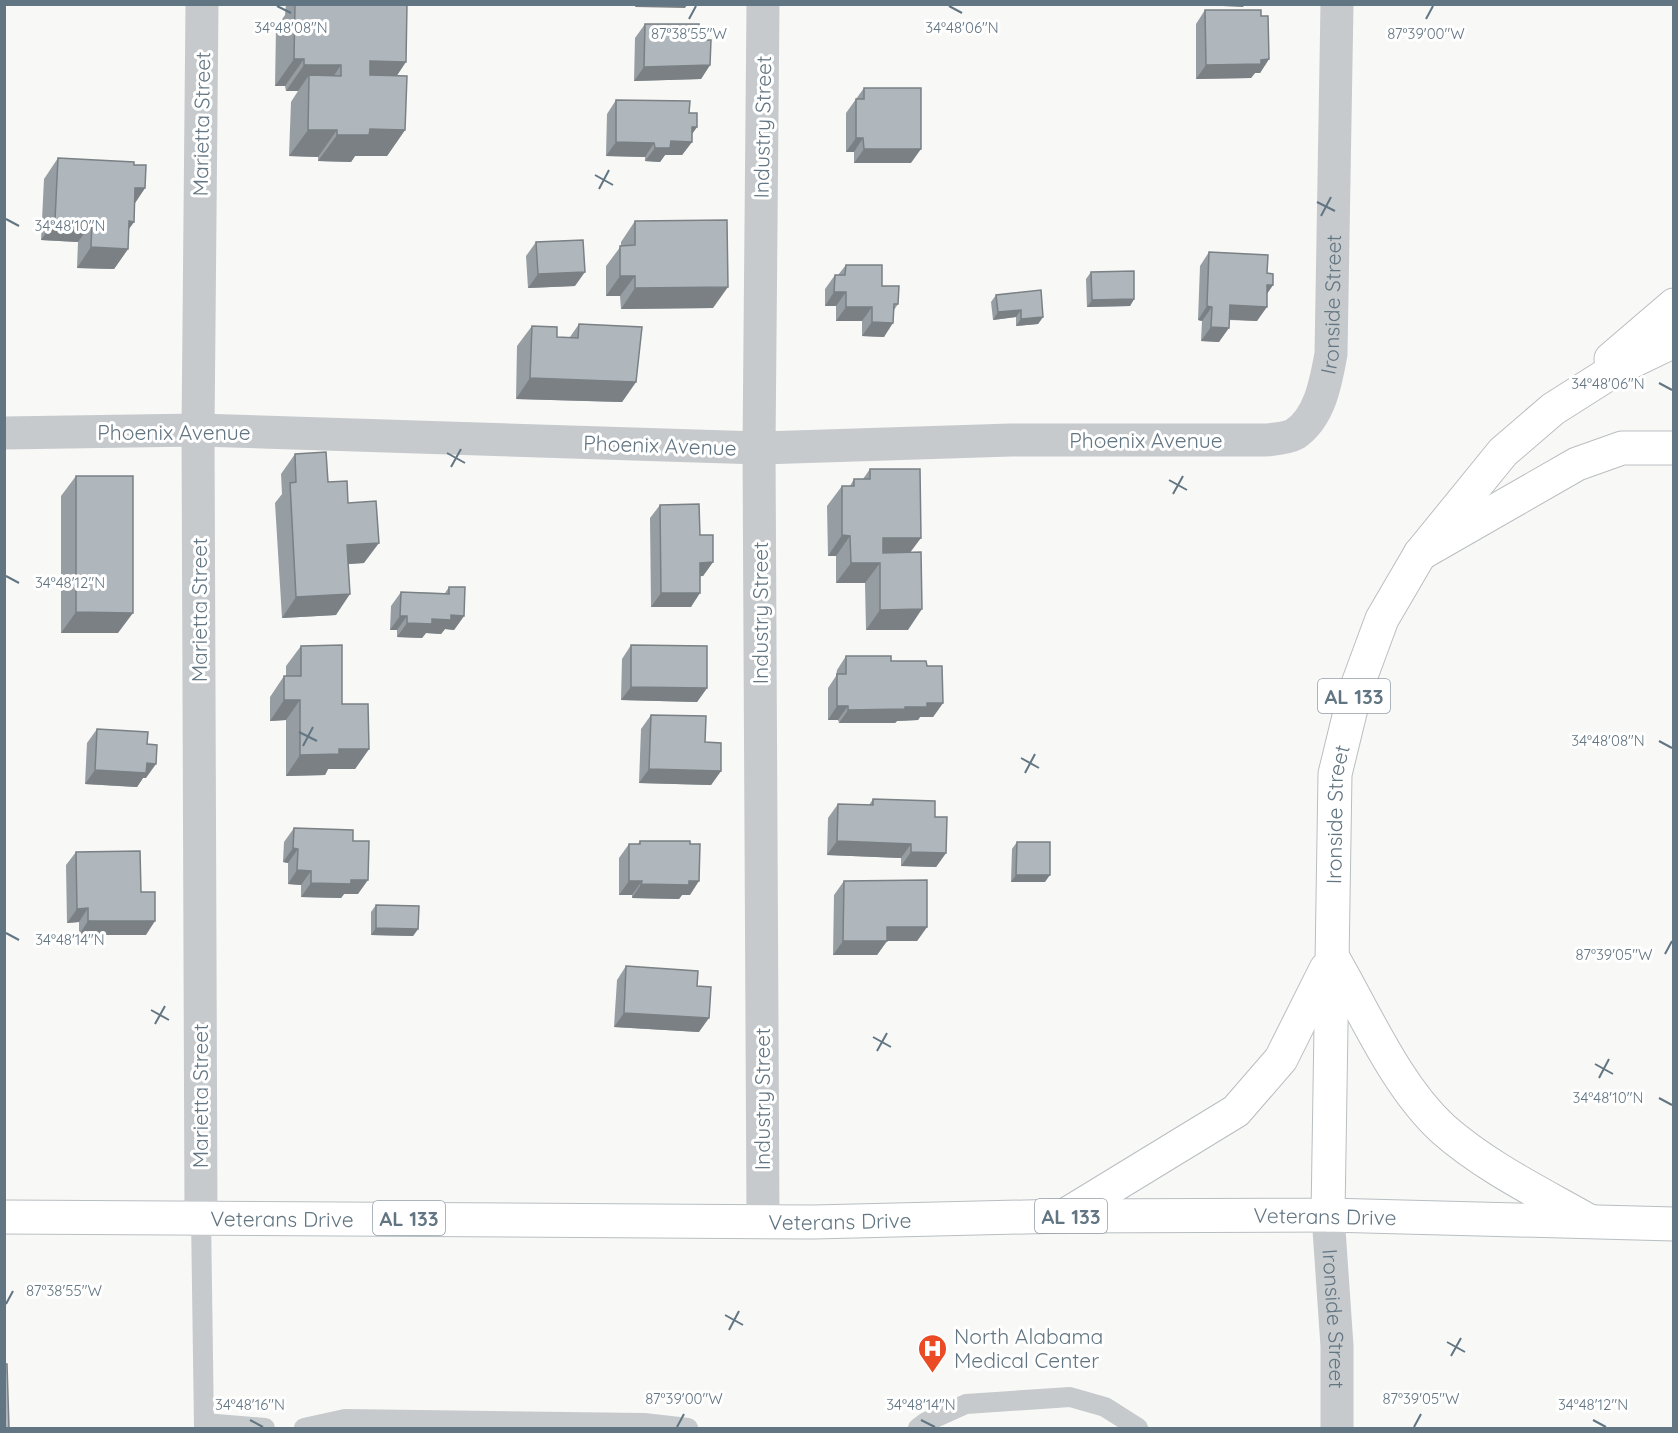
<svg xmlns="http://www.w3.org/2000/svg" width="1678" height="1433" font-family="Quicksand,sans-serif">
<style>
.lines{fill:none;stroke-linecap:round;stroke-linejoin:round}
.secondary-casing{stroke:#b8bec2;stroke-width:35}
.primary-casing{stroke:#b9bec1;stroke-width:35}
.trunk-casing{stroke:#babec1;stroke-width:35}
.service{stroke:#c6cacd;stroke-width:20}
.minor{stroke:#c6cacd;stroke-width:33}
.secondary{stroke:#fff;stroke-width:33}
.primary{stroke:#fff;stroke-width:33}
.trunk{stroke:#fff;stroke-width:33}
.wall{fill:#969da3}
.shaded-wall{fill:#7a8084}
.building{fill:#afb7bd;stroke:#7a8084;stroke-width:1.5}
.ticks{fill:none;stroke:#627582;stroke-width:2}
.labels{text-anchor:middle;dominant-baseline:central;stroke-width:6;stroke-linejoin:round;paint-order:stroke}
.shield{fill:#fff;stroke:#919ea8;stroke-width:1.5}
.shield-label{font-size:20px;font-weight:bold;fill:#627582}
.street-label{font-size:21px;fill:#627582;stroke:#fff}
.poi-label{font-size:21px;fill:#627582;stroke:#fff;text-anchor:start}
.ticks-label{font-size:15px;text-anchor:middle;fill:#627582;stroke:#fff;stroke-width:6;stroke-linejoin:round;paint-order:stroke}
</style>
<rect width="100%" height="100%" fill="#f8f8f6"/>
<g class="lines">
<defs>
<path id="secondary" d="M1328,1215L1674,1224"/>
<g id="primary">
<path d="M1611,359L1674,305"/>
<path d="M1333,958C1365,1013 1396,1086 1443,1129C1486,1167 1540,1193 1589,1221"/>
<path d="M1064,1216L1236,1111L1281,1059L1326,969"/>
<path id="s3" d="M4,1217L814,1222L1064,1216L1328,1215L1335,774L1355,692L1382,619L1420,554L1503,452L1553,409L1616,369L1674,341"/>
</g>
<path id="trunk" d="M1420,554L1577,464L1622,448H1674"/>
</defs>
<use href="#secondary" class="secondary-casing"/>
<use href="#primary" class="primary-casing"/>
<use href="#trunk" class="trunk-casing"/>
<g class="service">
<path d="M201,1216L204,1428"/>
<path d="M204,1423L265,1428"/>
<path d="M304,1428L345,1419L644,1423L688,1428"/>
<path d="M918,1428L926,1422L966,1404L1070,1397L1105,1407L1138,1428"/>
</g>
<g class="minor">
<path id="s1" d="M4,433L198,430L759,448L1011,440H1267C1275,439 1288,438 1295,434C1320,417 1326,382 1331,354L1337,4"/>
<path id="s2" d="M1328,1215L1337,1346V1428"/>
<path d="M201,1216L198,430L202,4"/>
<path d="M763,1221L759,448L763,4"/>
</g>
<use href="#secondary" class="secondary"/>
<use href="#primary" class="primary"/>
<use href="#trunk" class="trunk"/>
</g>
<g class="wall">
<path d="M286,4H407L397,75L405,130L387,156H355L351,162L318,161V157L289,156L291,102L298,91H286L285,86H275L276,28L285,15Z"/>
<path d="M1205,10L1261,16L1269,59L1260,73H1255L1251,78L1196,79V24Z"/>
<path d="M645,24L699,40L710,65L701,79L634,81L635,38Z"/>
<path d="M864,88L911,163H854V152H846V113Z"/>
<path d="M616,100L689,113L697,127L692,134V142L682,155H665L660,162L645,161V157L606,156L607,114Z"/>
<path d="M58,158L134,165L145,188L135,203L134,222L129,229L128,249L114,269L77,268L78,242L41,240L44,179Z"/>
<path d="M635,221L713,308L621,309L620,296H606V266L621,246V242Z"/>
<path d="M536,242L575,286L528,288L526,256Z"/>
<path d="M1209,252L1267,273L1273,285L1267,294L1257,321L1229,320L1219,342L1201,341L1202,321L1198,320L1200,266Z"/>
<path d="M846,265L882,286L898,304L894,310L884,337L862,336V321H836V306H825V289L835,275H838Z"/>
<path d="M1091,272L1134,299L1130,306L1087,307L1086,279Z"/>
<path d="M996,295L1043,317L1038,324L1016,326V317L993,320L991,302Z"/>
<path d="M579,324L636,382L622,402L516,399L517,346L532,326L557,337H570Z"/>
<path d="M295,454L328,482L364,563L348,564L336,615L282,618L275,503L282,494L281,474Z"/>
<path d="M870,469L911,552L908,630H866L865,583H836V556H828L827,506L842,486H850L854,479H863Z"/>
<path d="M76,476L118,633H61V496Z"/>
<path d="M660,505L700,535L713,562L703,576H700L691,607H651L650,518Z"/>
<path d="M449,587L464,616L454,630L445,629L441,634L426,633L422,638L397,637V630H390L391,606L401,592L445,593Z"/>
<path d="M631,645L707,688L697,702L621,700L622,659Z"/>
<path d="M301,646L342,704L369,749L355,769H328L325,775L286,776V720L270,721V697L284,676H286V666Z"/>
<path d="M846,656L891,661L927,666L943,703L933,717H920L918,720L897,721L895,723H839L838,720H828V688L836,676L837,670Z"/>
<path d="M651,715L705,742L721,771L711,785L639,783L641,729Z"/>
<path d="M97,729L146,778H143L137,787L85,784L87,743Z"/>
<path d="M873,799L935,817L946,853L936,867L901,866V858L827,855L828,818L838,804L869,805Z"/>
<path d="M294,828L353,841L358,894H344L341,898L301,897V885L288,884V863L283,862L284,842Z"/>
<path d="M640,841L690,895H682L679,899L632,898V895H619V858L629,844H638Z"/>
<path d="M1017,842L1045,882H1011L1012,849Z"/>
<path d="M76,852L141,892L146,935H79V922L67,923L66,865Z"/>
<path d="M844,881L927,927L917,941H887L877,955H833L834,895Z"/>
<path d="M376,905L418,929L413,936L371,935V912Z"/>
<path d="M626,966L697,986L699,1032L614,1027L617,980Z"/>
</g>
<g class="shaded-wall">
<path d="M636,4H702L687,5L685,8L635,7Z"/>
<path d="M1203,4H1245L1243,7L1202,5Z"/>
<path d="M294,59H304L285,86H275Z"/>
<path d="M1269,59L1260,73H1255L1251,78L1196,79L1206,65Z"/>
<path d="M370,61L406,62L388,89L352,88Z"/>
<path d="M304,65H341L323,92L309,75L298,91H286Z"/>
<path d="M710,65L701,79L634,81L644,67Z"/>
<path d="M692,127H697L687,141Z"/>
<path d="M370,129L405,130L387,156H355L351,162L318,161L337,135Z"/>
<path d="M308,130H337L318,157L289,156Z"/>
<path d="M856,138H863L854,152H846Z"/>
<path d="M671,141L692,142L682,155H665L660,162L645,161L655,148Z"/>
<path d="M616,142L654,143L645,157L606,156Z"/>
<path d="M864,149H921L911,163H854Z"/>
<path d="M135,188H145L131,209Z"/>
<path d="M55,220L92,222L78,242L41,240Z"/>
<path d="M129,221L134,222L119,242Z"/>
<path d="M91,247L128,249L114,269L77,268Z"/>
<path d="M585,272L575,286L528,288L538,274Z"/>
<path d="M620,276H635L620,296H606Z"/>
<path d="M1267,285H1273L1263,299Z"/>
<path d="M728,287L713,308L621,309L635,288Z"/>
<path d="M834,292H846L836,306H825Z"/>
<path d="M1134,299L1130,306L1087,307L1092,300Z"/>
<path d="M1230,305L1267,307L1257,321L1220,319Z"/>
<path d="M1207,306L1212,307L1202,321L1198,320Z"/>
<path d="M846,307H872L862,321H836Z"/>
<path d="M1021,310L1016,317L993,320L998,312Z"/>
<path d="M1043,317L1038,324L1016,326L1021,319Z"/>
<path d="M872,322L893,323L884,337L862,336Z"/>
<path d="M1211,327L1229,328L1219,342L1201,341Z"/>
<path d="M530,378L636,382L622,402L516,399Z"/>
<path d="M842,535L850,536L836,556H828Z"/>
<path d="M883,538H921L906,558L868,559Z"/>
<path d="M379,543L364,563L333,565L347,545Z"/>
<path d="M713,562L703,576L690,577L700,563Z"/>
<path d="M851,563H880L865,583H836Z"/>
<path d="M661,593H700L691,607H651Z"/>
<path d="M350,594L336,615L282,618L296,597Z"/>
<path d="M922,609L908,630H866L880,610Z"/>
<path d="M76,612L133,613L118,633H61Z"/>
<path d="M451,615L464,616L454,630L445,629L441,634L426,633L422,638L397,637L407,623Z"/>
<path d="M400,616H407L397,630H390Z"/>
<path d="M631,687L707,688L697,702L621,700Z"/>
<path d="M284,700H300L286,720L270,721Z"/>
<path d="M927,703H943L933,717H920L918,720L897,721L895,723H839L848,710L905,707Z"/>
<path d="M837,706H848L838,720H828Z"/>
<path d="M339,749H369L355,769H328L325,775L286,776L300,755Z"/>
<path d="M147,763L156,764L146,778H143L137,787L85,784L95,770Z"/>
<path d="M649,769L721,771L711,785L639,783Z"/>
<path d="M837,841L911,844L901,858L827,855Z"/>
<path d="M293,848L298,849L288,863L283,862Z"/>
<path d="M911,852L946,853L936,867L901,866Z"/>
<path d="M297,870L311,871L301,885L288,884Z"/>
<path d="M1016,875H1050L1045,882H1011Z"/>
<path d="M351,880H368L358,894H344L341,898L301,897L311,883Z"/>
<path d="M629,881H642L632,895H619Z"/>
<path d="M689,881H699L690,895H682L679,899L632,898L641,884Z"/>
<path d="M88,908L79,922L67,923L77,909Z"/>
<path d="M88,921H155L146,935H79Z"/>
<path d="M887,927H927L917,941H877Z"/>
<path d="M376,928L418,929L413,936L371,935Z"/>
<path d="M843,941H887L877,955H833Z"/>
<path d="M624,1013L709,1018L699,1032L614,1027Z"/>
</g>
<g class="building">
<path d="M295,4H407L406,62L370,61V75L407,76L405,130L370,129L369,135H337V130H308L309,75L341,76V65H304V59H294Z"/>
<path d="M1205,10H1261V16H1268L1269,59L1261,60V64L1206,65Z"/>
<path d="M645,24H699V40H711L710,65L644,67Z"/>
<path d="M864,88H921V149H864L863,138H856V99H864Z"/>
<path d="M616,100L690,101L689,113H697V127H692V142L671,141L670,148H655L654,143L616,142Z"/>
<path d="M58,158L134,162V165H146L145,188H135L134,222L129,221L128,249L91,247L92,222L55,220Z"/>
<path d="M727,220L728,287L635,288V276H620V246L635,245V221Z"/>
<path d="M583,240L585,272L538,274L536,242Z"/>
<path d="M1209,252L1268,255L1267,273L1273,274V285H1267V307L1230,305L1229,328L1211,327L1212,307L1207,306Z"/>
<path d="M846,265H882V286H899L898,304H894L893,323L872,322V307H846V292H834L835,275H845Z"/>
<path d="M1134,271V299L1092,300L1091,272Z"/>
<path d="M1041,290L1043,317L1021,319V310L998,312L996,295Z"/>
<path d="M579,324L642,327L636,382L530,378L532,326L557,327V337L578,338Z"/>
<path d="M326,452L328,482L347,481L348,503L376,501L379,543L347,545L350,594L296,597L290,483L296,482L295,454Z"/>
<path d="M870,469H920L921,538H883V553L921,552L922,609L880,610V563H851L850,536L842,535V486H854V479H870Z"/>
<path d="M76,476H133V613L76,612Z"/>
<path d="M699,504L700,535H713V562L700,563V593H661L660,505Z"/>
<path d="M449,587H465L464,616L451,615V620L432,619V624L407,623V616H400L401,592L449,594Z"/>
<path d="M342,645V704H368L369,749H339V754L300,755V700H284V676H301V646Z"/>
<path d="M631,645L707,646V688L631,687Z"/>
<path d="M846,656H891V661H926L927,666H942L943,703H927V707H905V709L848,710V706H837V674H846Z"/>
<path d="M651,715L706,716L705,742L721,743V771L649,769Z"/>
<path d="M97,729L148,732L147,744L157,745L156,764L147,763L146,773L95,770Z"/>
<path d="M873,799L935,801V817H947L946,853L911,852V844L837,841L838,804L873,805Z"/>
<path d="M294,828L353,830V841H369L368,880H351V884L311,883V871L297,870L298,849L293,848Z"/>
<path d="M640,841H690V844H700L699,881H689V885L641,884L642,881H629V844H640Z"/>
<path d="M1017,842H1050V875H1016Z"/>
<path d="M140,851L141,892H155V921H88V908L77,909L76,852Z"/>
<path d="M927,880V927H887V941H843L844,881Z"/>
<path d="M376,905L419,906L418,929L376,928Z"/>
<path d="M626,966L698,971L697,986L711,987L709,1018L624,1013Z"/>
<path d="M4,1364H7L9,1428H4Z"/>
</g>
<path class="ticks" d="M277,6L291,13M949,6L962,13M689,19L696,6M1426,19L1433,6M595,175L613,185M599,189L609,170M1317,202L1335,211M1321,216L1331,197M6,219L19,226M1659,383L1672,390M447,453L465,463M451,467L461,449M1169,480L1187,490M1173,494L1183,476M6,576L19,583M299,732L317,741M1659,741L1672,748M303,746L313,727M1021,758L1039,768M1025,773L1035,754M6,933L19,940M1665,954L1672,941M151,1010L169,1020M155,1024L165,1006M873,1037L891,1047M877,1051L887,1033M1595,1064L1613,1074M1599,1078L1609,1059M1659,1098L1672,1105M6,1304L13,1291M725,1315L743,1325M729,1330L739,1311M1447,1342L1465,1352M1451,1356L1461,1338M250,1420L263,1427M921,1420L935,1427M1593,1420L1606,1427M677,1427L684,1414M1414,1427L1421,1414"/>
<defs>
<symbol id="hospital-pin" viewBox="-11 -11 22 30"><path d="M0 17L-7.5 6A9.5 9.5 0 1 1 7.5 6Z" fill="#ea4a24" stroke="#fff"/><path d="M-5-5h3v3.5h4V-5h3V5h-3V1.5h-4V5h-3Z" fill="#fff"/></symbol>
</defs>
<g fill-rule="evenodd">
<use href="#hospital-pin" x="916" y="1332" width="33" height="45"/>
</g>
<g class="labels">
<g class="shield">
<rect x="1318" y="679" width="72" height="34" rx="4.5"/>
<rect x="1035" y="1199" width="72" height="34" rx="4.5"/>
<rect x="373" y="1201" width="72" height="34" rx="4.5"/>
</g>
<g class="shield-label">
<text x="1354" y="696">AL 133</text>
<text x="1071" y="1216">AL 133</text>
<text x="409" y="1218">AL 133</text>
</g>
<g class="street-label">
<text transform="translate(201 124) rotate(-89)">Marietta Street</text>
<text transform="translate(762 127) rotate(-89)">Industry Street</text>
<text stroke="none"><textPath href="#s1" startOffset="1432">Ironside Street</textPath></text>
<text x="174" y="432">Phoenix Avenue</text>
<text x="1146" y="440">Phoenix Avenue</text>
<text transform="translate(660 445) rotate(2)">Phoenix Avenue</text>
<text transform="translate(199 610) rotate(-90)">Marietta Street</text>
<text transform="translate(760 613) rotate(-90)">Industry Street</text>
<text stroke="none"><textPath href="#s3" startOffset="1725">Ironside Street</textPath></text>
<text transform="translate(200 1096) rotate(-90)">Marietta Street</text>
<text transform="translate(762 1099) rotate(-90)">Industry Street</text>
<text transform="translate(1325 1216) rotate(1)">Veterans Drive</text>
<text stroke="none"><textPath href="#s3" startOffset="278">Veterans Drive</textPath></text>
<text stroke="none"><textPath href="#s3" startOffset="836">Veterans Drive</textPath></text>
<text stroke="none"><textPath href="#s2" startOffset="104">Ironside Street</textPath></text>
</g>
<g class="poi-label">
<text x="954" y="1336">North Alabama<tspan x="954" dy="24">Medical Center</tspan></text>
</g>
</g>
<g class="ticks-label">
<text x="291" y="33">34°48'08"N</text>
<text x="962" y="33">34°48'06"N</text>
<text x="689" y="39">87°38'55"W</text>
<text x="1426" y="39">87°39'00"W</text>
<text x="70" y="231">34°48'10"N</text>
<text x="1608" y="389">34°48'06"N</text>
<text x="70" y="588">34°48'12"N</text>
<text x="1608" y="746">34°48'08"N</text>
<text x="70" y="945">34°48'14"N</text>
<text x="1614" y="960">87°39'05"W</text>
<text x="1608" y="1103">34°48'10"N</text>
<text x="64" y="1296">87°38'55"W</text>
<text x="684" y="1404">87°39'00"W</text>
<text x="1421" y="1404">87°39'05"W</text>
<text x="250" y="1410">34°48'16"N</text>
<text x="921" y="1410">34°48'14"N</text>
<text x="1593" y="1410">34°48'12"N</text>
</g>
<rect width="1678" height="1433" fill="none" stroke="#627582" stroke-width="12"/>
</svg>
